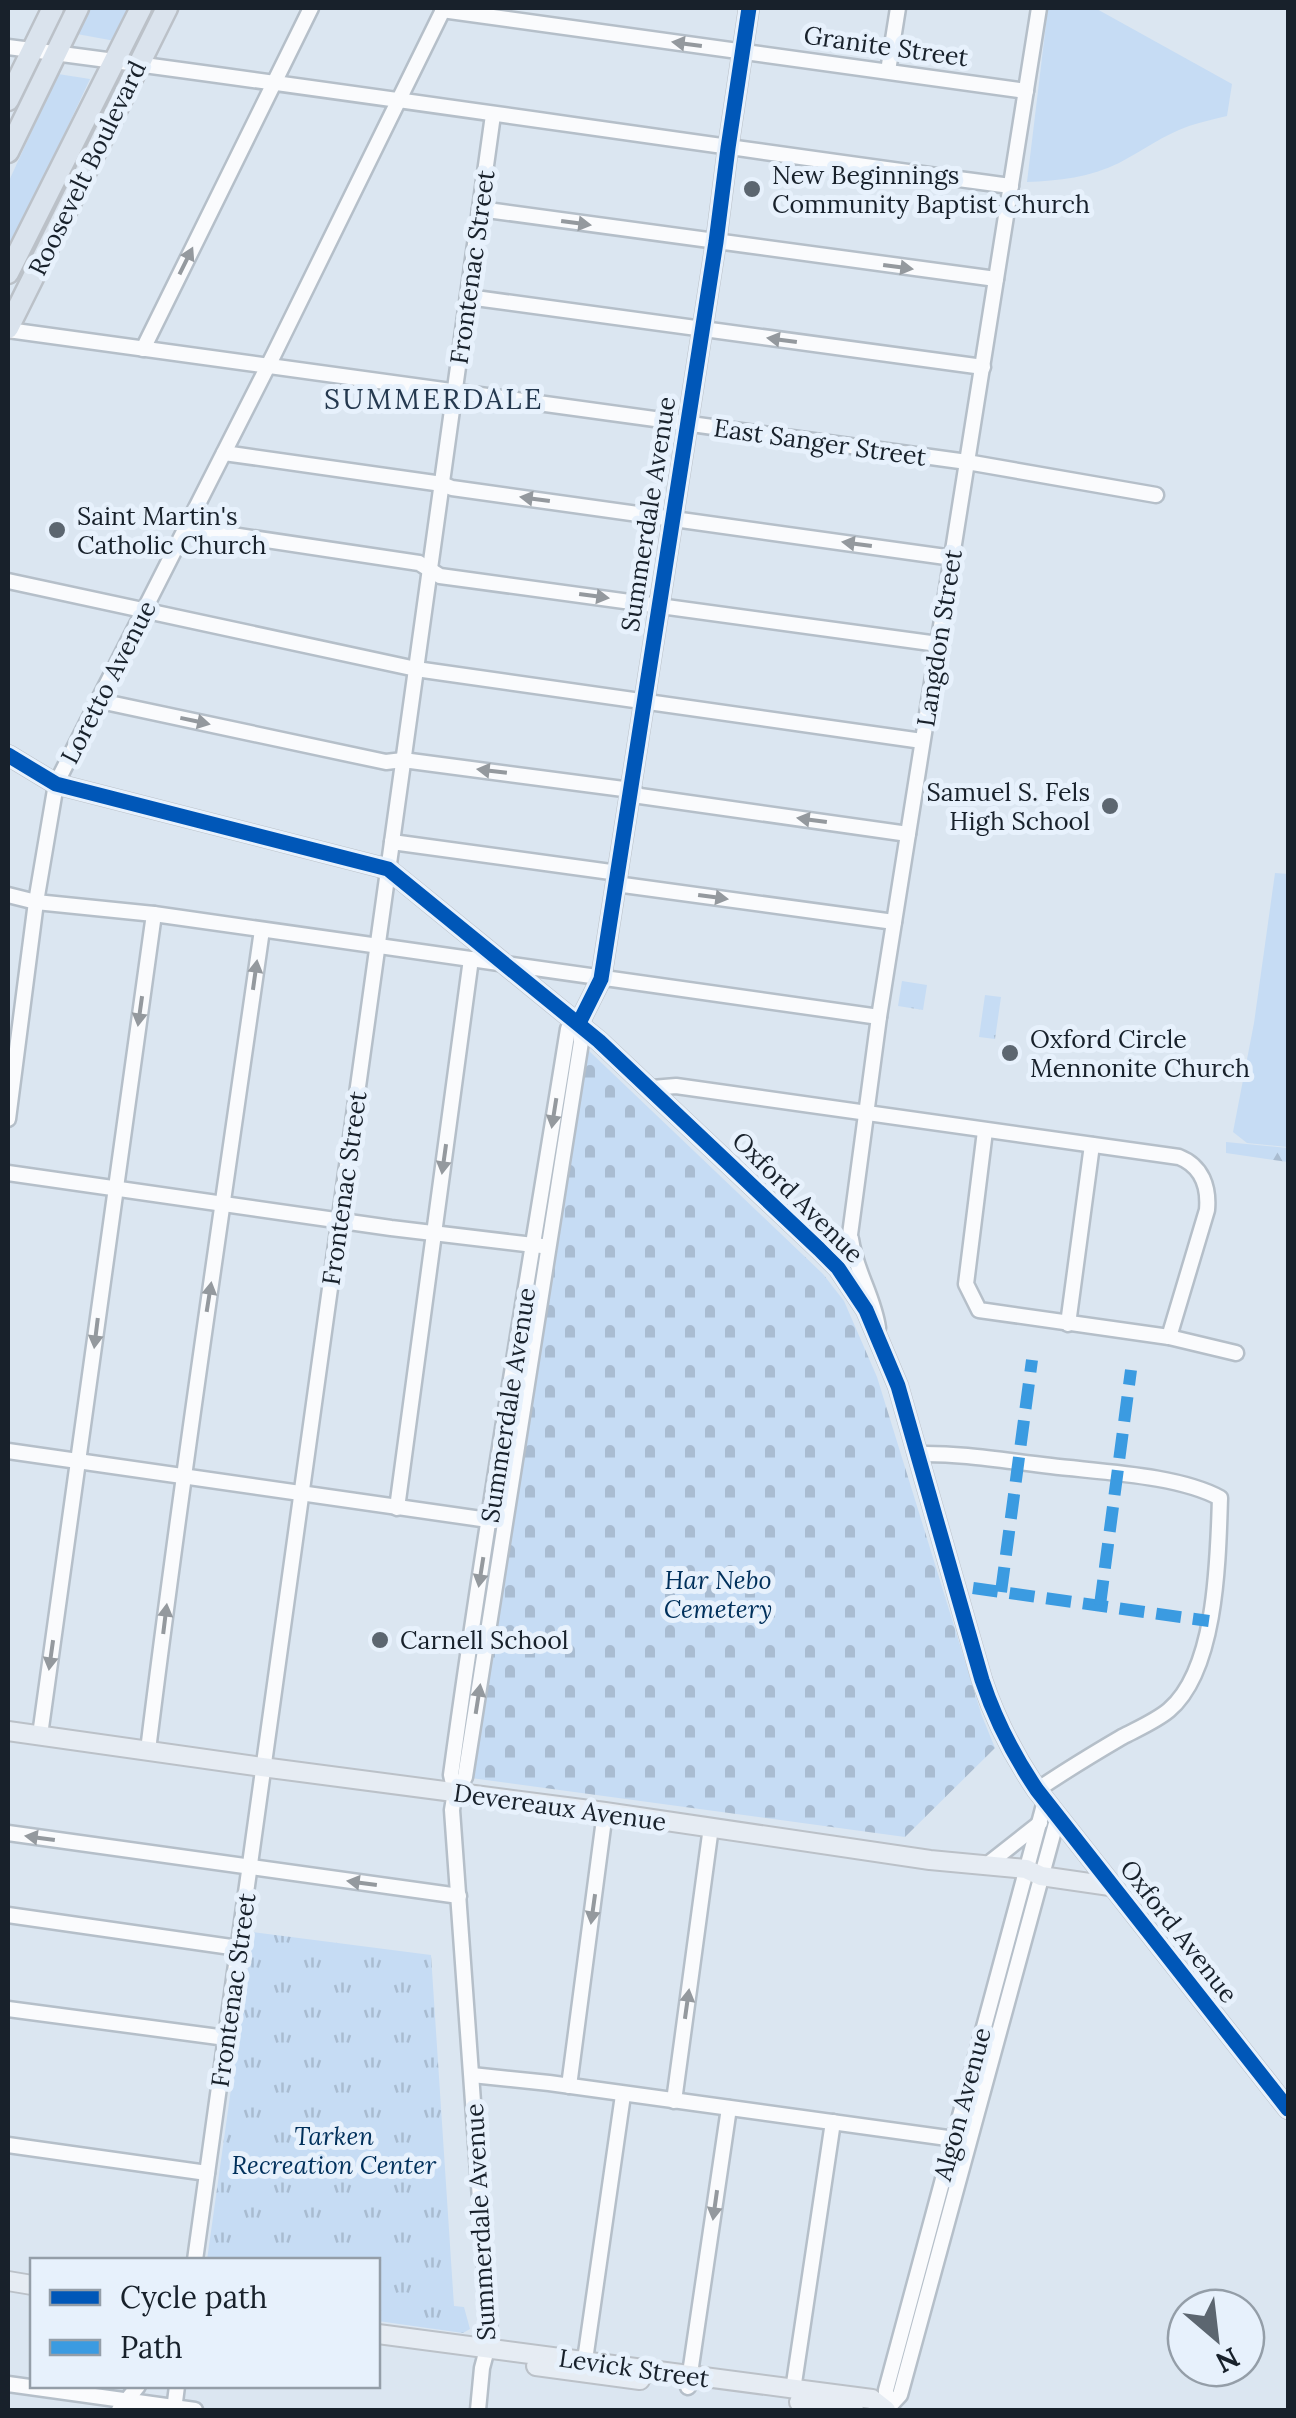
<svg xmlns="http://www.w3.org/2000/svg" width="1296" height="2418" font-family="Lora,serif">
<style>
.green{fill:#c6dcf4}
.forest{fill:url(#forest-firs)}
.cemetery{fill:url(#cemetery-stones)}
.park{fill:url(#park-tufts)}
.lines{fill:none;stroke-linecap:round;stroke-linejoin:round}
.minor-casing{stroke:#b5bfc9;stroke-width:19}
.major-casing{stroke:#bbc1c8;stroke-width:22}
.highway-casing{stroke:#bbc1c8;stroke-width:25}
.minor{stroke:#fafbfd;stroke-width:14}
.major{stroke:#e6ecf3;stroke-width:18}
.highway{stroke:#dae3ed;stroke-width:20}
.quiet{stroke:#3b9be1;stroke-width:12;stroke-dasharray:25 12;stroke-linecap:butt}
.cycleway-casing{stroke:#e7f1fc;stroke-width:21}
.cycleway{stroke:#0057b8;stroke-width:15}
.oneway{fill:#94999e}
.poi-dot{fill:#5c6670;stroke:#e7f1fc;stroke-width:4}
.labels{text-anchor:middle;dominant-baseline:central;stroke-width:10;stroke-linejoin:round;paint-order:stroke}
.street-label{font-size:25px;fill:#18212b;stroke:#e7f1fc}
.poi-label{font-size:25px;fill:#18212b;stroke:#e7f1fc;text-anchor:start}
.park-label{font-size:25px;font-style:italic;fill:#00305b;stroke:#e7f1fc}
.neighbourhood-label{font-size:28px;letter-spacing:2.5px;fill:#25394f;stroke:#e7f1fc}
</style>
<defs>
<pattern id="forest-firs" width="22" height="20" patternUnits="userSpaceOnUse" patternTransform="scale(2.5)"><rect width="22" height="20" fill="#c6dcf4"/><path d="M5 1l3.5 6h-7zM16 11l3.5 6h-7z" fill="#a9bcd1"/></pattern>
<pattern id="cemetery-stones" width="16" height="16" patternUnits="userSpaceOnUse" patternTransform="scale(2.5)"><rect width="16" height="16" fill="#c6dcf4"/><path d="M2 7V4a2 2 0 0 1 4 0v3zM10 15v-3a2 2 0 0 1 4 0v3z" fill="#a9bcd1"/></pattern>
<pattern id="park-tufts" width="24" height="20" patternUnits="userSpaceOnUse" patternTransform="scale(2.5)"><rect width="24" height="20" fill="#c6dcf4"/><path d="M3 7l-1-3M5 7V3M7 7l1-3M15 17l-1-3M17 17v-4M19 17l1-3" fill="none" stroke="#a9bcd1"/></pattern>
</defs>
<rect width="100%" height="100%" fill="#dbe6f1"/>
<g class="green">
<path d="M91,8H131L115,41L77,34Z"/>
<path d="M1048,8H1095L1232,84L1227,116C1214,119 1201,122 1189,126C1163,135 1142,151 1119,163C1091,177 1058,181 1027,182Z"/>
<path d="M58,74L90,79L8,254V183Z"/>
<path d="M1275,873L1288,874V1147L1247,1143L1233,1132L1254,1023Z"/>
</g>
<path class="forest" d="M1226,1142L1288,1148V1162L1226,1153Z"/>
<path class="cemetery" d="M587,1049L823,1274L844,1301L877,1377L982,1716L995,1748L905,1837L471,1778Z"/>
<g class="park">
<path d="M902,981L927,985L923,1010L898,1006Z"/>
<path d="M985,995L1001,997L995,1039L979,1037Z"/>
<path d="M253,1932L431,1955L454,2306L464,2307L470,2329L463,2333L378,2321V2260H207Z"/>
</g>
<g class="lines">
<defs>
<g id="minor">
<path d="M442,10L1026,91"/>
<path d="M8,47C342,90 676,141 1011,186"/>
<path d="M888,71L898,8"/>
<path d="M480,209L996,279"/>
<path d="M468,297L983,367"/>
<path d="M8,330L967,462L1156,495"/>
<path d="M143,349L311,8"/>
<path d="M224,453L442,484L452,488L953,558"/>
<path d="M186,528L419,563L440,576L938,644"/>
<path d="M8,581L416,669L922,741"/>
<path d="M100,701L386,762L403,760L631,790L640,796L908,834"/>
<path d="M392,842L618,873"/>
<path d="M616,884L894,922"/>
<path d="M8,895L36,902L154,914L879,1017"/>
<path d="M652,1088L676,1086L1179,1157C1202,1166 1209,1187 1207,1210L1169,1337"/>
<path d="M8,1119L36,902L56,784L274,354L444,8"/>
<path d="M985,1131L966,1284L979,1310L1169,1337L1236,1353"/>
<path d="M8,1173L391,1228L542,1246"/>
<path d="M851,1239C855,1270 874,1297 878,1328"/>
<path d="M838,1268L849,1242L879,1017L1039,8"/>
<path d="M1068,1324L1092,1145"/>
<path d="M8,1451L495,1521"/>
<path d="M918,1454C963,1453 1006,1461 1051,1466C1100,1472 1178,1475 1220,1498C1218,1558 1217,1669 1169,1710C1156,1721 1137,1729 1122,1737C1093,1754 1065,1771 1037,1790"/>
<path d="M397,1508L471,959"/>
<path d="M40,1735L154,914"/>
<path d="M148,1750C182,1476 223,1203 262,930"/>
<path d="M455,1792L451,1775C485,1526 528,1278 568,1029L579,1023"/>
<path d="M8,1833L459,1896"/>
<path d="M988,1864L1040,1823"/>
<path d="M8,1915L238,1948"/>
<path d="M8,2009L226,2038"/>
<path d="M472,2075L549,2083L962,2140"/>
<path d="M569,2086L605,1812"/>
<path d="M674,2101L711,1827"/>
<path d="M8,2145L207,2173"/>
<path d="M195,2260L493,115"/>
<path d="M585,2360L623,2095"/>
<path d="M8,2384L195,2410"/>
<path d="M688,2387L729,2108"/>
<path d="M793,2390L833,2122"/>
<path d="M119,2410L138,2386"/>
<path d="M174,2410L177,2386"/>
<path d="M478,2410L482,2368L490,2338L452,1810L455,1792L465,1777L581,1042L579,1023"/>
<path d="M886,2410V2390L1045,1801"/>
<path d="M886,2410L900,2395L1058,1816"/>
</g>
<g id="major">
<path d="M8,755L56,784L388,869L599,1041L819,1249L838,1268L866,1310L898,1386L982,1680C995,1719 1014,1756 1037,1790L1288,2109"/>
<path d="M579,1023L601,979L716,242L728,148L749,8"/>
<path d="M8,1731L262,1767L605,1812L930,1860L1026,1869L1041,1876L1110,1886"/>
<path d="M8,2281L32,2285"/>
<path d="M378,2334L872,2399L886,2410"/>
<path d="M536,2366L640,2380"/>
<path d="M799,2402L854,2410"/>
</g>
<g id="highway">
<path d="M8,100L53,8"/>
<path d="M8,152L78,8"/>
<path d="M8,273L141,8"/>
<path d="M8,328L167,8"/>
</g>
</defs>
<use href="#minor" class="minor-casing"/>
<use href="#major" class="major-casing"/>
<use href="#highway" class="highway-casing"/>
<use href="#minor" class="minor"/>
<use href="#major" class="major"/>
<use href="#highway" class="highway"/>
<g class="quiet">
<path d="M973,1588L1209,1621"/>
<path d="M1001,1592L1032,1360"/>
<path d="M1100,1605L1131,1370"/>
</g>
<defs>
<g id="cycleway">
<path d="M8,755L56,784L388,869L599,1041L819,1249L838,1268L866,1310L898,1386L982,1680C995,1719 1014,1756 1037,1790L1288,2109"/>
<path d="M579,1023L601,979L716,242L728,148L749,8"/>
</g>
</defs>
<use href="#cycleway" class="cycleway-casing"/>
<use href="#cycleway" class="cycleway"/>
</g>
<defs><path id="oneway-solid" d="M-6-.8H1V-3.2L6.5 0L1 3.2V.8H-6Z" transform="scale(2.5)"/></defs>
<g class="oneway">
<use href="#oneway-solid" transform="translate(687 44) rotate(-172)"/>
<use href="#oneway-solid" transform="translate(576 223) rotate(8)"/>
<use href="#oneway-solid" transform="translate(186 261) rotate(-64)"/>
<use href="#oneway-solid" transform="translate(898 267) rotate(8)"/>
<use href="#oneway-solid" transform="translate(782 340) rotate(-172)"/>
<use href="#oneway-solid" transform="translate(535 499) rotate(-172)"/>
<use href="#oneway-solid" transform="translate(857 544) rotate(-172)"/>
<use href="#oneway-solid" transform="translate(594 596) rotate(8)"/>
<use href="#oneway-solid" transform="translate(195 721) rotate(12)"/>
<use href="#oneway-solid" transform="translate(492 771) rotate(-173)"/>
<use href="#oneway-solid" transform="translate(812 820) rotate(-172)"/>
<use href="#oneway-solid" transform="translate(713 897) rotate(8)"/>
<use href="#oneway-solid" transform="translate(255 975) rotate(-82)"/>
<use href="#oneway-solid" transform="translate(140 1011) rotate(98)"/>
<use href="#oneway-solid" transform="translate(554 1113) rotate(99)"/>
<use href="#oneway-solid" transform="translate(444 1159) rotate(98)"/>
<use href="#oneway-solid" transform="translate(209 1297) rotate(-81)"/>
<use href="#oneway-solid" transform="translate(96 1333) rotate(97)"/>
<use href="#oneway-solid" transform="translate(481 1572) rotate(99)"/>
<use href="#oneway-solid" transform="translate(165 1619) rotate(-83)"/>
<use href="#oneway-solid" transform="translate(51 1655) rotate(98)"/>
<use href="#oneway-solid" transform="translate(478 1699) rotate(-81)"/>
<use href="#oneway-solid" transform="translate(40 1838) rotate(-172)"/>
<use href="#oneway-solid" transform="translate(362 1883) rotate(-172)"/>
<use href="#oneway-solid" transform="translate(593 1909) rotate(98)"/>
<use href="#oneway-solid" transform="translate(687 2004) rotate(-82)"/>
<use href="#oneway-solid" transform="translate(715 2205) rotate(98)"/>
</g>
<g class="poi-dot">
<circle cx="752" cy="189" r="10"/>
<circle cx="57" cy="530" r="10"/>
<circle cx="1110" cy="806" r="10"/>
<circle cx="1010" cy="1053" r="10"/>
<circle cx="380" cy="1640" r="10"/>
</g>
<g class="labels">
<g class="street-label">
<text transform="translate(886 46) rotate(8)">Granite Street</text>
<text transform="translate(87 168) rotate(-64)">Roosevelt Boulevard</text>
<text transform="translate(472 267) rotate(-82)">Frontenac Street</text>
<text transform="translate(820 442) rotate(8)">East Sanger Street</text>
<text transform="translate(648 514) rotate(-81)">Summerdale Avenue</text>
<text transform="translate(939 638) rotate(-81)">Langdon Street</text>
<text transform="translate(108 682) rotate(-63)">Loretto Avenue</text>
<text transform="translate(344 1188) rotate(-82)">Frontenac Street</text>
<text transform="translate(798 1197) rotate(45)">Oxford Avenue</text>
<text transform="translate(508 1405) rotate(-81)">Summerdale Avenue</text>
<text transform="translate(560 1807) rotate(8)">Devereaux Avenue</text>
<text transform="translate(1179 1931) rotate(52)">Oxford Avenue</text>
<text transform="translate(233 1990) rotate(-82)">Frontenac Street</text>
<text transform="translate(962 2104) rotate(-75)">Algon Avenue</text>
<text transform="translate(480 2222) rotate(-93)">Summerdale Avenue</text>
<text transform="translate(634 2368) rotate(8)">Levick Street</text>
</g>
<g class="poi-label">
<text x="772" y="175">New Beginnings<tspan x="772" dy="29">Community Baptist Church</tspan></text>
<text x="77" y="516">Saint Martin's<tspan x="77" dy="29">Catholic Church</tspan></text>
<text x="1090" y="792" text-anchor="end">Samuel S. Fels<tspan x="1090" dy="29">High School</tspan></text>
<text x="1030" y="1039">Oxford Circle<tspan x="1030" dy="29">Mennonite Church</tspan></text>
<text x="400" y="1640">Carnell School</text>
</g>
<g class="park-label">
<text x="718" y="1580">Har Nebo<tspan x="718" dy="29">Cemetery</tspan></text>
<text x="334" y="2136">Tarken<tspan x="334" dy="29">Recreation Center</tspan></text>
</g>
<g class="neighbourhood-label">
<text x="434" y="399">SUMMERDALE</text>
</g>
</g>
<rect width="1296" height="2418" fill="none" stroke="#18212b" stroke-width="20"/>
<rect x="30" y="2258" width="350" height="130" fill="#e7f1fc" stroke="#949ea8" stroke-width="2.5"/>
<rect x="50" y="2290" width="50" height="15" fill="#0057b8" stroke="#949ea8" stroke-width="2.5"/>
<text x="120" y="2308" font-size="30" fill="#18212b">Cycle path</text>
<rect x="50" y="2340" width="50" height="15" fill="#3b9be1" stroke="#949ea8" stroke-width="2.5"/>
<text x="120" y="2358" font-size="30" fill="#18212b">Path</text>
<g transform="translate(1216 2338) rotate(152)"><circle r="48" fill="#e7f1fc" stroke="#949ea8" stroke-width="2.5"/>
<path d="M0-8L18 38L0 25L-18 38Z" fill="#5c6670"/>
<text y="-15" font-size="28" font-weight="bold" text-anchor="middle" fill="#18212b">N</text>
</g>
</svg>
